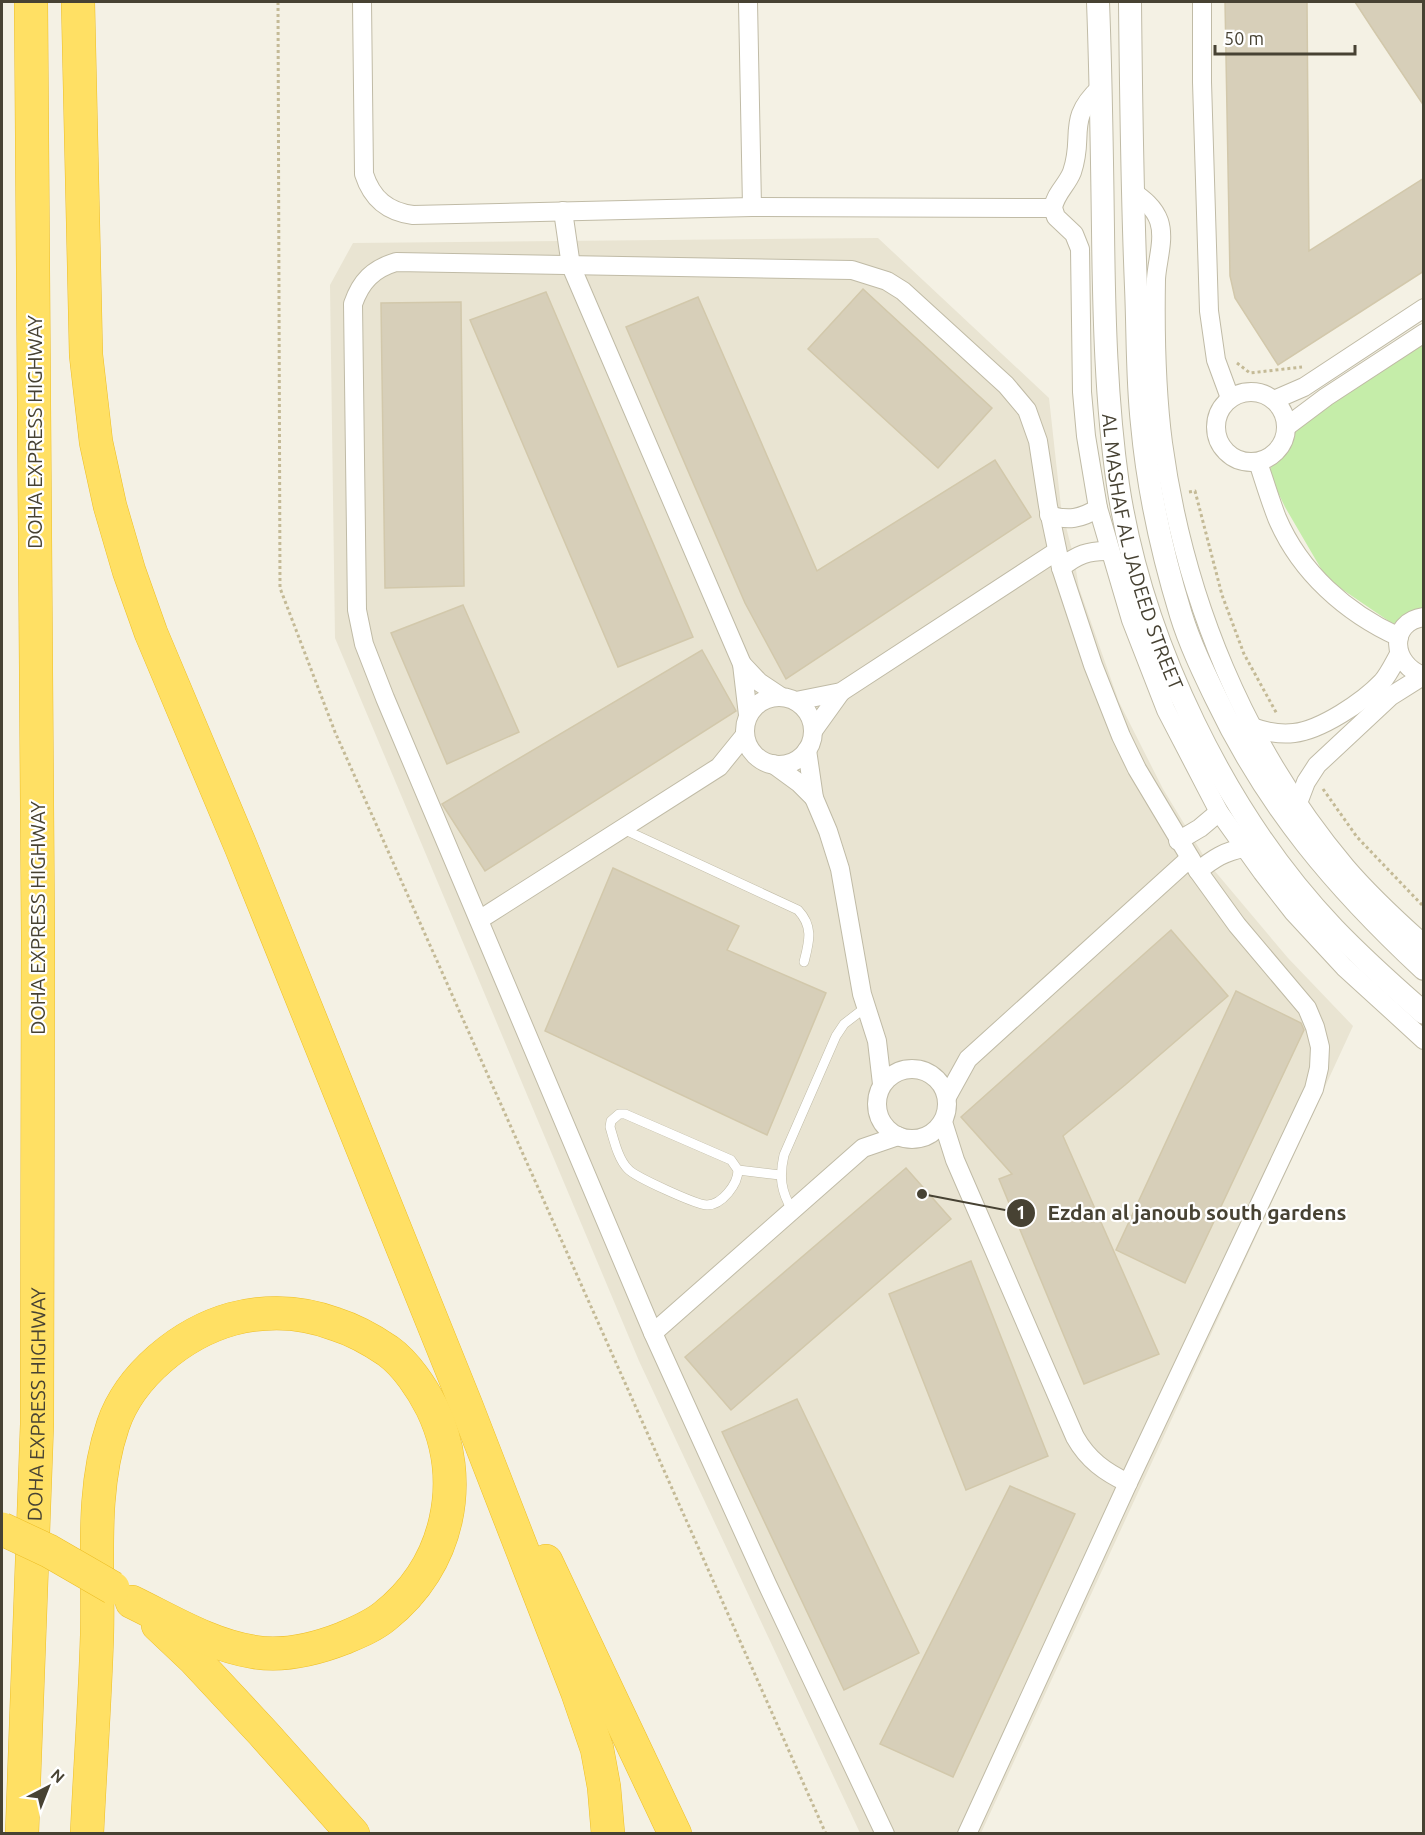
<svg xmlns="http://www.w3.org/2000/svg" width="1425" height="1835" font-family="Ubuntu,sans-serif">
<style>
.residential{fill:#e9e4d2}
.green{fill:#c5eda9}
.building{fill:#d7cfb9;stroke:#d2c8ab;stroke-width:1.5}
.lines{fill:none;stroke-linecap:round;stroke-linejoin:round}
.service-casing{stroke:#c0bba6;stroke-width:10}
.minor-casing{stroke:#c0bba6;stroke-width:20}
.tertiary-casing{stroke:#c0bba6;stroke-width:24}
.motorway-casing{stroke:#edbe26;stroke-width:34}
.path{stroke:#c4ba96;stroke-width:3;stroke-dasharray:3 3;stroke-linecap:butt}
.service{stroke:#fff;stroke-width:9}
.minor{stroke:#fff;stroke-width:18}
.tertiary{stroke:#fff;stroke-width:22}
.motorway{stroke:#ffe064;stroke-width:33}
.motorway-bridge-casing{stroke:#edbe26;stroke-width:34;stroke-linecap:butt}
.motorway-bridge{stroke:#ffe064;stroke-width:33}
.labels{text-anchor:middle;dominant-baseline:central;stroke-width:4.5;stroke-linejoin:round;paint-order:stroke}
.street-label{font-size:20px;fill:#474233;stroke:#fff}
.leader{fill:none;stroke:#474233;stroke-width:2}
.callout-dot{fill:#474233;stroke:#fff;stroke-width:2}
.mark-label{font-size:18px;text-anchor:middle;font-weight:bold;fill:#fff}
.callout-label{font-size:21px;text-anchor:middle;font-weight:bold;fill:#474233;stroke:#fff;stroke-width:4.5;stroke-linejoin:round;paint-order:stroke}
</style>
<rect width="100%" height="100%" fill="#f4f1e4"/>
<path class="residential" d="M878,238L1049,398L1061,507L1074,558L1079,588L1119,702L1163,789L1208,863L1288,958L1353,1026L981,1833H860L639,1361L335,638L330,285L353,243Z"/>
<path class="green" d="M1423,344V609L1413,612L1393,624L1327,579L1285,507L1268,472L1301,424Z"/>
<g class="building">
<path d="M1225,2H1307L1309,251L1424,178V271L1278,365L1235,298L1230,276Z"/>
<path d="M1355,2H1424V106L1374,31Z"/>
<path d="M863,289L992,408L938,468L808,349Z"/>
<path d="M546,292L693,637L618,667L470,320Z"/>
<path d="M698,297L817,571L995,460L1031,517L786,679L745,603L626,327Z"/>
<path d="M461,302L464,586L385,588L381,303Z"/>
<path d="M463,605L519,732L447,764L391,633Z"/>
<path d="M702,650L736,711L485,871L442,804Z"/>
<path d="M613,868L739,926L727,950L826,993L767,1135L545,1031Z"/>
<path d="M1171,930L1228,996L1125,1085L1063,1136L1159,1354L1084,1384L999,1179L1012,1174L961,1117Z"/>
<path d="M1236,991L1301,1023L1304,1030L1185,1283L1116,1250Z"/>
<path d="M906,1168L951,1219L731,1410L685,1357Z"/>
<path d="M971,1261L1048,1456L966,1490L889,1294Z"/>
<path d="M797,1399L919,1653L844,1690L722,1432Z"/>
<path d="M1010,1486L1075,1514L953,1777L880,1744Z"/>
</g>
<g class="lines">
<defs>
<g id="service">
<path d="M623,829L798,910C814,927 809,942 804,962"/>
<path d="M619,1114H625L731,1160L738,1170C738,1184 722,1205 707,1205C697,1205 635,1177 628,1169C618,1159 614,1140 610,1127L611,1121Z"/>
<path d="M738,1170L780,1175"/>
<path d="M792,1210C781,1191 779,1177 784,1155L836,1036L844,1024L866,1007"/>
</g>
<g id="minor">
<path d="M362,2L364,174C372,199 388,212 413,215L752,207L1053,208"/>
<path d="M748,2L752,207"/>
<path d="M1202,2V82L1209,311L1216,360L1230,398"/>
<path d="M1101,87C1065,120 1085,135 1072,172C1067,185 1055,194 1053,208L1056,217L1074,234L1080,249L1082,392L1086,436L1098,508L1131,620L1166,710L1219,812L1262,872L1294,913L1344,967L1424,1040"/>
<path d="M1132,191C1143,199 1154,207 1159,221C1165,239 1157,261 1156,279C1155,334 1156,389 1163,443C1184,598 1245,747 1346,867C1370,895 1397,920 1424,944"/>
<path d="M563,211L571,266L742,664L748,715"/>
<circle cx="1251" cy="427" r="35"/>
<path d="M1274,400L1304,387L1424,308"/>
<path d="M1286,427L1326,397L1424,333"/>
<path d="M1258,462C1264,480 1270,500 1277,518C1300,572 1346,613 1399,637"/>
<path d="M1049,515C1068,521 1081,519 1098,508"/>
<path d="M1061,568C1076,555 1089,550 1110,551"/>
<path d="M1424,617C1388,622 1391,665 1424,676"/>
<path d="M742,664L759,682L780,696"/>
<circle cx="779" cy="731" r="34"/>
<path d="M796,701L841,692L1057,551"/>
<path d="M1252,727C1266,732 1279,735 1294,733C1321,730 1363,702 1382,682C1389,674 1394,663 1399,654"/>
<path d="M813,731L841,692"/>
<path d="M807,750L814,798L828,831L840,869L862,994L877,1041L882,1084"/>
<path d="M773,764L799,783L814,798"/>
<path d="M1298,803L1306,782L1317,765L1391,696L1423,676"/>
<path d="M1178,841L1200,828L1219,812"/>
<path d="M1198,871C1213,859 1225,851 1244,848"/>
<path d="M479,920L719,767L745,735"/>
<circle cx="912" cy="1104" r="35"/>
<path d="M947,1097L968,1059L1190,858"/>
<path d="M943,1122L955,1160L1075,1437C1088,1460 1105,1472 1128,1483"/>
<path d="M653,1333L863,1148L898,1136"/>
<path d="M885,1834L767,1584L653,1333L385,698L364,644L357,610L353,304C361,281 373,269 396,262L852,270L887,281L903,291L1006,385L1027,410L1038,441L1048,506L1061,568L1093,665L1121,736L1137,769L1198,871L1237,925L1307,1008L1315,1027L1320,1047L1319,1068L1314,1089L1128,1483L967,1834"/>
</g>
<g id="tertiary">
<path id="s1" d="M1098,2C1101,78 1102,154 1103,230C1104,315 1106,401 1118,485C1142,642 1225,815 1334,929C1363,959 1393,986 1424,1013"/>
<path d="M1130,2C1131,97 1132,192 1136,287C1138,332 1137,379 1142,424C1148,489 1162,553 1181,615C1190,644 1203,671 1216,698C1268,807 1336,887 1424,969"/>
</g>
<g id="motorway">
<path d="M78,2L86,355L96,442L110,506L129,571L151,633L241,847L466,1405L577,1691L597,1749L604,1787L608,1834"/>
<path d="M546,1561L675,1834"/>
<path d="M158,1625L194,1659L263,1733L353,1834"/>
<path id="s2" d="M22,1834L37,1424L38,937L31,2"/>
<path d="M87,1834C90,1768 95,1701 97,1635C99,1566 90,1492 113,1425C130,1375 182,1333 232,1319C267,1310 301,1311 335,1324C354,1330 372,1340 388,1351C406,1364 422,1388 432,1408C467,1481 449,1565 385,1616C373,1626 358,1632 344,1638C316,1649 284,1657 254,1652C210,1645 171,1621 132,1602"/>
</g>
</defs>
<use href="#service" class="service-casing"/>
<use href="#minor" class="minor-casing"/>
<use href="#tertiary" class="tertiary-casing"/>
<use href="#motorway" class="motorway-casing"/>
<g class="path">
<path d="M278,2L280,588L335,732L826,1834"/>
<path d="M1237,363L1250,373L1302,367"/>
<path d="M1189,492L1195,491L1222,595L1244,654L1277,714"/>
<path d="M1323,789L1357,837L1424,907"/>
</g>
<use href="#service" class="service"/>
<use href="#minor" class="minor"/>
<use href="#tertiary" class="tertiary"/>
<use href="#motorway" class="motorway"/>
<defs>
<path id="motorway-bridge" d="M2,1529L49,1551L113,1588"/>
</defs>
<use href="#motorway-bridge" class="motorway-bridge-casing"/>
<use href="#motorway-bridge" class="motorway-bridge"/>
</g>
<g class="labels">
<g class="street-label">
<text transform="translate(34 432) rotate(-90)">DOHA EXPRESS HIGHWAY</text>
<text stroke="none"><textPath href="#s1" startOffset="554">AL MASHAF AL JADEED STREET</textPath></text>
<text transform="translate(37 918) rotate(-90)">DOHA EXPRESS HIGHWAY</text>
<text stroke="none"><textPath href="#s2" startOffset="430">DOHA EXPRESS HIGHWAY</textPath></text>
</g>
</g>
<path class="leader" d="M922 1194L1021 1213"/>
<g class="callout-dot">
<circle cx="922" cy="1194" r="6"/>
<circle cx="1021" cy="1213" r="15"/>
</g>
<g class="mark-label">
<text x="1021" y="1219">1</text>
</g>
<g class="callout-label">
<text x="1197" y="1220">Ezdan al janoub south gardens</text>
</g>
<rect width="1425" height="1835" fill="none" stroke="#474233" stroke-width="6"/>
<g transform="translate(48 1787) rotate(42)" stroke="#ffffff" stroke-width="4.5" paint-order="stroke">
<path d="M0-4.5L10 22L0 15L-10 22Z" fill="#474233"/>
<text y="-9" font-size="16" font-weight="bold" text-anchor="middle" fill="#474233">N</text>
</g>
<path d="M1215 45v9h140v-9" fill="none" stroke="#474233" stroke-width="3"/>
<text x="1224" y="45" font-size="18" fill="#474233" stroke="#ffffff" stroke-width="4.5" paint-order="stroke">50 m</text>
</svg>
